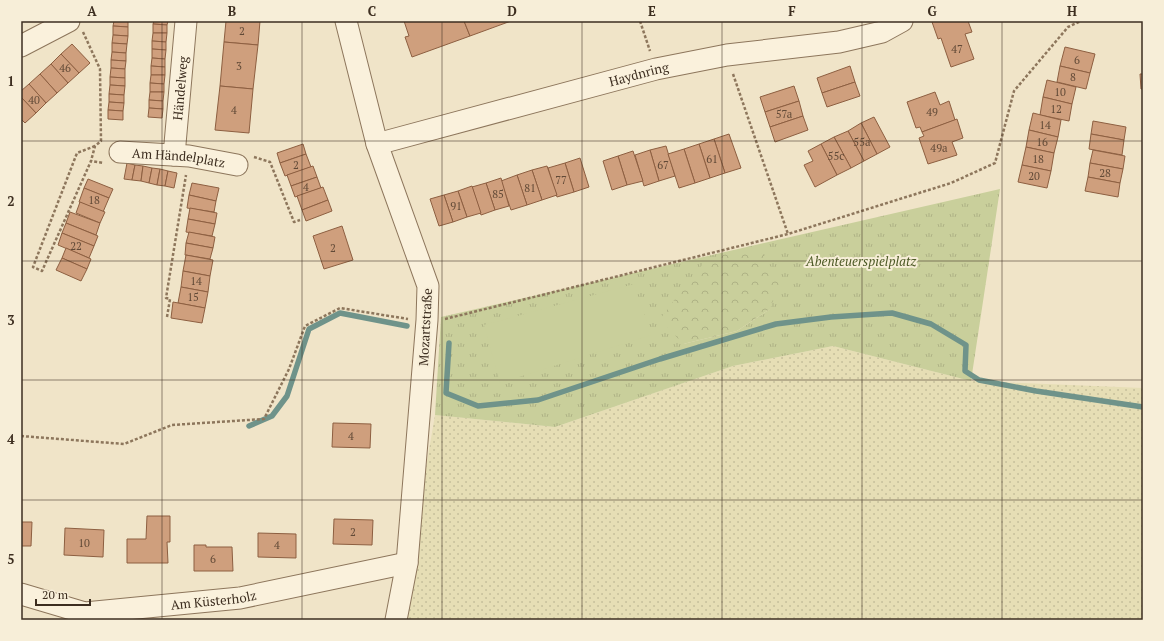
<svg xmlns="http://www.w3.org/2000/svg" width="1164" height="641" font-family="'PT Serif',serif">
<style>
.farmland{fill:url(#farmland-dots)}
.grass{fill:url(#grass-tufts);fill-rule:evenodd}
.forest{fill:url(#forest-crowns)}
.garden{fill:#c9cf9b}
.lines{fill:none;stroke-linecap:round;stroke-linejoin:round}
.stream{stroke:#6f938a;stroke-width:5.5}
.building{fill:#cf9f7d;stroke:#8d5f41}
.minor-casing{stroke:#8d765c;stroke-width:23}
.path{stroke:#8d765c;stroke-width:2.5;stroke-dasharray:3 2;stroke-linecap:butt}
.minor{stroke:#faf1dc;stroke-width:21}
.grid{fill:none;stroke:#3d2e20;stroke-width:1;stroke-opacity:0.55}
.labels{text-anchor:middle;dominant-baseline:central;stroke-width:4;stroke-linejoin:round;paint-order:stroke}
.number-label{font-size:11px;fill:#624a37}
.street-label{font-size:13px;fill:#3d2e20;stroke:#f7eed8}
.park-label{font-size:13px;font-style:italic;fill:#4d5a26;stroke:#f7eed8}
.neatline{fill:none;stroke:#3d2e20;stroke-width:1.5}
.grid-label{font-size:13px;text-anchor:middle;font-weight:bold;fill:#3d2e20}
</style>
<defs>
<pattern id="farmland-dots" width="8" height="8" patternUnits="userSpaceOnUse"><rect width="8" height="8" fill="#e6deb5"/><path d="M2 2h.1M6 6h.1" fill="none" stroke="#c6bf9b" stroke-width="1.8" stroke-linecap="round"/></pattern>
<pattern id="grass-tufts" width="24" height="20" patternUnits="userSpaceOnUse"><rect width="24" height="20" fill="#c9cf9b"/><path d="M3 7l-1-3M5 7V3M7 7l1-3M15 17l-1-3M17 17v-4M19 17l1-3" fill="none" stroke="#aeb285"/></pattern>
<pattern id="forest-crowns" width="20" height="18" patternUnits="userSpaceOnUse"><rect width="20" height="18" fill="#c9cf9b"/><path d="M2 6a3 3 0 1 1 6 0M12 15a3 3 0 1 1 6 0" fill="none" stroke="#aeb285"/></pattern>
</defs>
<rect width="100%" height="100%" fill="#f0e4c8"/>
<path class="farmland" d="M833,346L971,381L1143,388V620H400L435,415L555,427L733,366Z"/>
<path class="grass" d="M1000,189L971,381L833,346L733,366L555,427L435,415L441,317ZM770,309L737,331L683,344Z"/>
<path class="forest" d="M758,250L766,257L779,284L770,309L737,331L683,344L660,319L675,299L703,264L730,252Z"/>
<path class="garden" d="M634,284L651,335L500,383L484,325Z"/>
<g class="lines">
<g class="stream">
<path d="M449,343L446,393L478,406L538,400L660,359L776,324L831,317L892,313L931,324L966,345L965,371L979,380L1036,391L1143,407"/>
<path d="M249,426L272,416L287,396L309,329L340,313L407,326"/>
</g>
</g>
<g class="building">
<path d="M114,21H128V27L113,26Z"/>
<path d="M154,21H168L167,25L153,24Z"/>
<path d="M226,21H260L258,45L224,42Z"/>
<path d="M404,21H464L470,36L412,57L405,37L409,36Z"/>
<path d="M464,21H511L470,36Z"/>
<path d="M934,21H968L972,32L965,34L974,59L951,67L941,38L938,39L932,22Z"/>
<path d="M153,24L167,25V33H153Z"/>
<path d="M113,26L128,27V36L113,35Z"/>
<path d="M153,33H167L166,42L152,41Z"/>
<path d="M113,35L128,36L127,44L112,43Z"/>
<path d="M152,41L166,42V50L152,49Z"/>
<path d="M224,42L258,45L253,89L220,86Z"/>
<path d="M112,43L127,44L126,53L112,52Z"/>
<path d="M72,44L90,63L79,73L61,54Z"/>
<path d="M1065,47L1095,54L1090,73L1060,66Z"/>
<path d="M152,49L166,50L165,59L152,58Z"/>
<path d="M112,52L126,53V61L111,60Z"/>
<path d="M61,54L79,73L68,83L51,64Z"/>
<path d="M152,58L165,59V67L151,66Z"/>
<path d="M111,60L126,61L125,69L111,68Z"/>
<path d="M51,64L68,83L57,93L40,74Z"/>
<path d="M151,66L165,67V75H151Z"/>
<path d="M850,66L855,82L822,93L817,78Z"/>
<path d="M1060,66L1090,73L1086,89L1057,82Z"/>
<path d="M111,68L125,69V78L110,77Z"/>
<path d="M40,74L57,93L46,103L29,84Z"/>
<path d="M1140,74H1143V89H1141Z"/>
<path d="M151,75H165L164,84L150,83Z"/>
<path d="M110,77L125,78V86L110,85Z"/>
<path d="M1047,80L1076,87L1072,104L1043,97Z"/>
<path d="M855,82L860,96L827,107L822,93Z"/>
<path d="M150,83L164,84V92H150Z"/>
<path d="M29,84L46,103L36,113L21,97V91Z"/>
<path d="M110,85L125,86L124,95L109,94Z"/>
<path d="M220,86L253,89L249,133L215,130Z"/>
<path d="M794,86L799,101L765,112L760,97Z"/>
<path d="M150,92H164L163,101L149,100Z"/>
<path d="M935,92L940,105L949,101L955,120L922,132L920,127L916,128L907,102Z"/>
<path d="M109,94L124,95V103L109,102Z"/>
<path d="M21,97L36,113L25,123L21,119Z"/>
<path d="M1043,97L1072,104L1069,121L1040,115Z"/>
<path d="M149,100L163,101V109L149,108Z"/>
<path d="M799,101L803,116L770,127L765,112Z"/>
<path d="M109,102L124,103L123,111L108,110Z"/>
<path d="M149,108L163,109L162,118L148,117Z"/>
<path d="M108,110L123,111V120L108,119Z"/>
<path d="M1033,113L1061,120L1058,137L1029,130Z"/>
<path d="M803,116L808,130L775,142L770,127Z"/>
<path d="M874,117L890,147L877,154L861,123Z"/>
<path d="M957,119L963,138L952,142L957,155L928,164L919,138L924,136L922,132Z"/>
<path d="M1093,121L1126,127L1124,140L1091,134Z"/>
<path d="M861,123L877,154L864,161L848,131Z"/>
<path d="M1029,130L1058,137L1054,153L1026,147Z"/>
<path d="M848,131L864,161L851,168L834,137Z"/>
<path d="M729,134L741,168L725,173L714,139Z"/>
<path d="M1091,134L1124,140L1122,155L1089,149Z"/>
<path d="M834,137L851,168L837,175L821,144Z"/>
<path d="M714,139L725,173L710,178L699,144Z"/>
<path d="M303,144L306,154L280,163L277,153Z"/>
<path d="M699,144L710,178L695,183L684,149Z"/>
<path d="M821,144L837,175L815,187L804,165L813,161L808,151Z"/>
<path d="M666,146L675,176L659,181L650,150Z"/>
<path d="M1026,147L1054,153L1051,171L1022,165Z"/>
<path d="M684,149L695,183L679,188L668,154Z"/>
<path d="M650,150L659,181L644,186L635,155Z"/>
<path d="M1093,150L1125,156L1123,169L1090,163Z"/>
<path d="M633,151L643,181L627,185L618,156Z"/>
<path d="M306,154L311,167L285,176L280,163Z"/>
<path d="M618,156L627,185L612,190L603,161Z"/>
<path d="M580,158L589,187L574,192L565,163Z"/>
<path d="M127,163L135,165L132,180L124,179Z"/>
<path d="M565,163L574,192L557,197L548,168Z"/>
<path d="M1090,163L1123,169L1120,183L1088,177Z"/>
<path d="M135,165L143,166L141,181L132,180Z"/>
<path d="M1022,165L1051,171L1047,188L1018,182Z"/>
<path d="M143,166L152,168L149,183L141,181Z"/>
<path d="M313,166L317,177L291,186L287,175Z"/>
<path d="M547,166L557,195L542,200L532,170Z"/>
<path d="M152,168L160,169L157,185L149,183Z"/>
<path d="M160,169L168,171L165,186L157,185Z"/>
<path d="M532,170L542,200L527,205L517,175Z"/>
<path d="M168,171L177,173L174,188L165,186Z"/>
<path d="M517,175L527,205L511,210L501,181Z"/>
<path d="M317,177L321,188L295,197L291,186Z"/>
<path d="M1088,177L1120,183L1118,197L1085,191Z"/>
<path d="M501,178L509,206L495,210L486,183Z"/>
<path d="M88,179L113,189L109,198L84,188Z"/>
<path d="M192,183L219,188L216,201L189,195Z"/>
<path d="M486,183L495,210L481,215L472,187Z"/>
<path d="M472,186L481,213L467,217L458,191Z"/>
<path d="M323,187L328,200L302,210L297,196Z"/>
<path d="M84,188L109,198L103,212L79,202Z"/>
<path d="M458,191L467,217L453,222L444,195Z"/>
<path d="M189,195L216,201L214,212L187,208Z"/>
<path d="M444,195L453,222L439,226L430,199Z"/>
<path d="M328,200L332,211L306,221L302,210Z"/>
<path d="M80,202L105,212L100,223L76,213Z"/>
<path d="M190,208L217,213L215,224L188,219Z"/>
<path d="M70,212L100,223L96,235L66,223Z"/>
<path d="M188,219L215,224L212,236L186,232Z"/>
<path d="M66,223L98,236L94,246L62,233Z"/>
<path d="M342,226L353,260L324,269L313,236Z"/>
<path d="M189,232L215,237L213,248L186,243Z"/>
<path d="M62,233L94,246L89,258L58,245Z"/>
<path d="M186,243L213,248L210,259L185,255Z"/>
<path d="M66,248L91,259L87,269L62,258Z"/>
<path d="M186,255L213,260L210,276L183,271Z"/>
<path d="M62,258L87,269L81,281L56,270Z"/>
<path d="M183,271L210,276L208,292L181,287Z"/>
<path d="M181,287L208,292L205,308L178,303Z"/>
<path d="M173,302L205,308L202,323L171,318Z"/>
<path d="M333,423L371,424L370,448L332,447Z"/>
<path d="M147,516H170V542H167L168,563H127V539H146Z"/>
<path d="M334,519L373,520L372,545L333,544Z"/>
<path d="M21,522H32L31,546H21Z"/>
<path d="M65,528L104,530L103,557L64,555Z"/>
<path d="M258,533L296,534V558L258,557Z"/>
<path d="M194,545H206V547H232L233,571H194Z"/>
</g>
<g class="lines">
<defs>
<g id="minor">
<path d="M346,21L377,144L428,286L427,320L407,563L396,620"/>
<path d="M21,46L69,21"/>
<path id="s1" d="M377,144L656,69L727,55L839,42L882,32L902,21"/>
<path id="s2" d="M120,152L189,156L237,165"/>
<path id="s3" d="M174,155L186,21"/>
<path id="s4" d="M21,594L85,613L240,598L407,563"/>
</g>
</defs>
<use href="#minor" class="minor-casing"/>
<g class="path">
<path d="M640,21L650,51"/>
<path d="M83,32L100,69L101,141L95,146L91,161"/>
<path d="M733,74L788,234"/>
<path d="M95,146L77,153L33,267L42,271L91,161L104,163"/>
<path d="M254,157L270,162L294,222L300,220"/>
<path d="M167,317L170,299L166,298L186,175"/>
<path d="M445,319L788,234L951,183L995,163L1014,91L1068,27L1081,21"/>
<path d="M21,436L124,444L172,425L264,419L289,369L305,326L340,308L408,319"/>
</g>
<use href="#minor" class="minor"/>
</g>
<path class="grid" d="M162,21V620M302,21V620M442,21V620M582,21V620M722,21V620M862,21V620M1002,21V620M21,141H1143M21,261H1143M21,380H1143M21,500H1143"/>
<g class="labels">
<g class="number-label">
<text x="242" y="31">2</text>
<text x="957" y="49">47</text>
<text x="1077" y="60">6</text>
<text x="239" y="66">3</text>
<text x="65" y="68">46</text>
<text x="1073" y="77">8</text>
<text x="1060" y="92">10</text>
<text x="34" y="100">40</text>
<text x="1056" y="109">12</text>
<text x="234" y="110">4</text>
<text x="932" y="112">49</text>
<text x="784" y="114">57a</text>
<text x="1045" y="125">14</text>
<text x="862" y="142">55a</text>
<text x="1042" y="142">16</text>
<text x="939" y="148">49a</text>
<text x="836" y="156">55c</text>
<text x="712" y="159">61</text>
<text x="1038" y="159">18</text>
<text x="296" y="165">2</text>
<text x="663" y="165">67</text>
<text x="1105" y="173">28</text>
<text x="1034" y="176">20</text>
<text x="561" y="180">77</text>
<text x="306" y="187">4</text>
<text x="530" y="188">81</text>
<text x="498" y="194">85</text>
<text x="94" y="200">18</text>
<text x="456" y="206">91</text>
<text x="76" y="246">22</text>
<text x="333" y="248">2</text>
<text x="196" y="281">14</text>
<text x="193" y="297">15</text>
<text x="351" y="436">4</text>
<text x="353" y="532">2</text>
<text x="84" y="543">10</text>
<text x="277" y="545">4</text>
<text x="213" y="559">6</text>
</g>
<g class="street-label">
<text stroke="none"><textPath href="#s1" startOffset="271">Haydnring</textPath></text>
<text stroke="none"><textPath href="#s3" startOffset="67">Händelweg</textPath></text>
<text stroke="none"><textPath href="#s2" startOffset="59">Am Händelplatz</textPath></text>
<text transform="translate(425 327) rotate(-87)">Mozartstraße</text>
<text stroke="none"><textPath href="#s4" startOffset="196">Am Küsterholz</textPath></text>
</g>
<g class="park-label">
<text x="861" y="261">Abenteuerspielplatz</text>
</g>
</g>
<rect width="1164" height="641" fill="none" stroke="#f7eed8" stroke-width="44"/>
<path d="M36 599v6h54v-6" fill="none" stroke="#3d2e20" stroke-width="2"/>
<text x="42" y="599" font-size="12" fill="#3d2e20" stroke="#f7eed8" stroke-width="3" paint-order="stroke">20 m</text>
<rect x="22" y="22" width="1120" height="597" class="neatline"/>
<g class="grid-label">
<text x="92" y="16">A</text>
<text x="232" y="16">B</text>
<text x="372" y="16">C</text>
<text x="512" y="16">D</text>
<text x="652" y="16">E</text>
<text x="792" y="16">F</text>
<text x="932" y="16">G</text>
<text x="1072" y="16">H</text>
<text x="11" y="86">1</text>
<text x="11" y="206">2</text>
<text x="11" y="325">3</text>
<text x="11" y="444">4</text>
<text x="11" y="564">5</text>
</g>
</svg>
